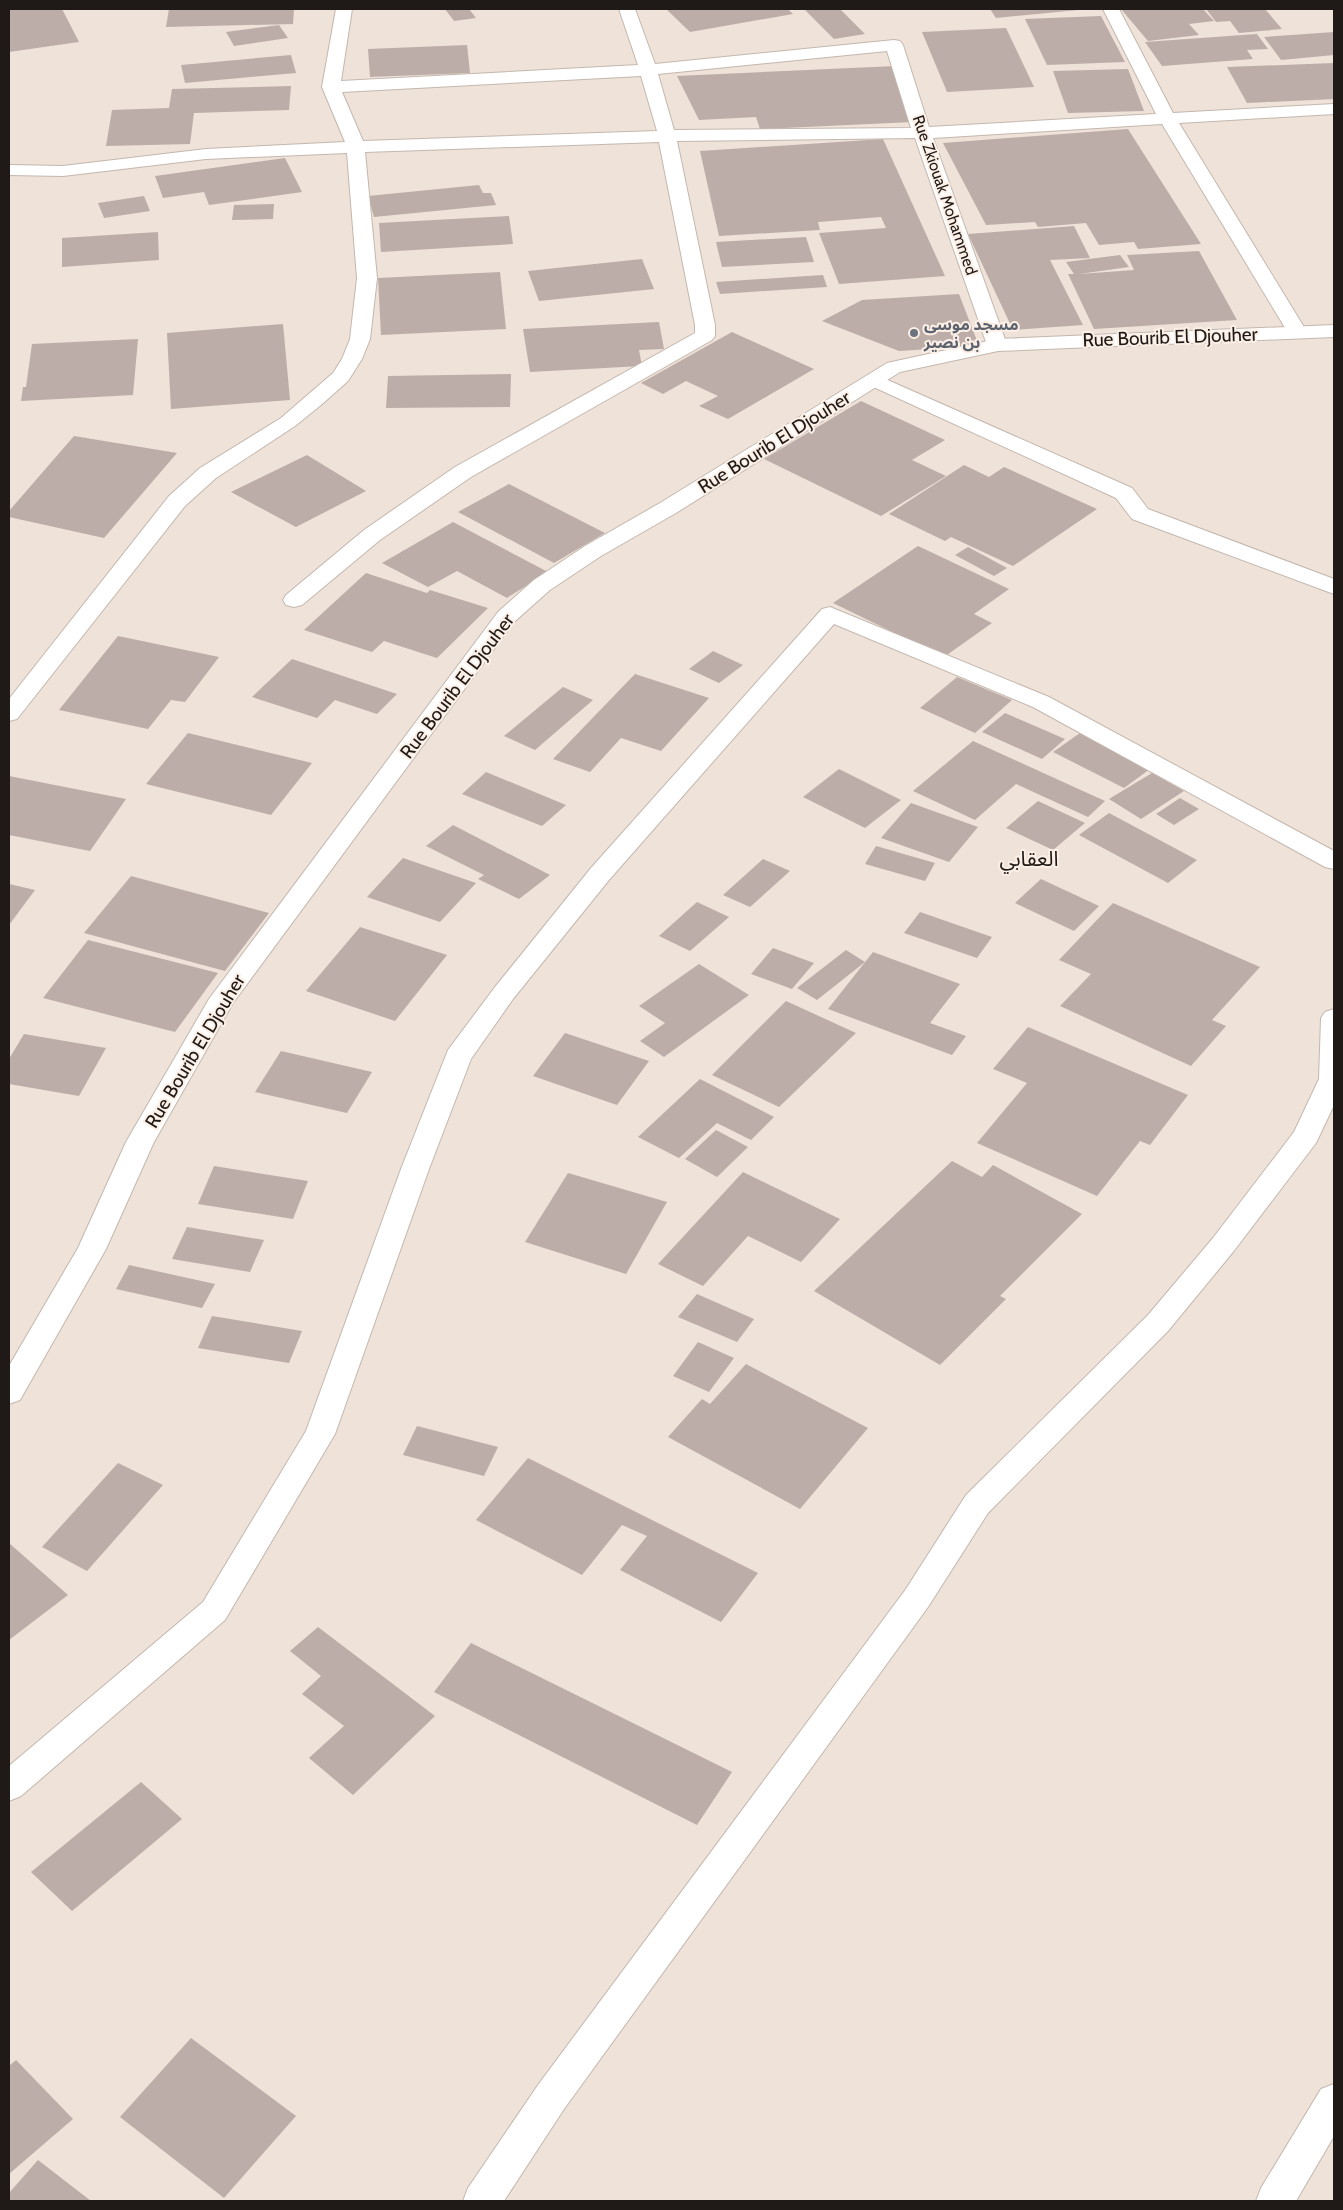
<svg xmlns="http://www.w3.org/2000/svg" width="1343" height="2210" font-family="Cabin,'Noto Sans Arabic',sans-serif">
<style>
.building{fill:#bcada8}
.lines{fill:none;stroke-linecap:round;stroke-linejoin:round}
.street-casing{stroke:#c3b7ae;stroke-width:2}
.secondary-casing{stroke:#c3b7ae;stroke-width:2}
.street{fill:#fff;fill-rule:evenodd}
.secondary{fill:#fff;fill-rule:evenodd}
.worship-dot{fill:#6b7280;stroke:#fcefe6;stroke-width:2}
.labels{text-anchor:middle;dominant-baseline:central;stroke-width:4;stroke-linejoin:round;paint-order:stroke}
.far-street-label{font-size:16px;fill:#1f1a17;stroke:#fcefe6}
.far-worship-label{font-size:16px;font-weight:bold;fill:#5b616d;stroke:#fcefe6;text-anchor:start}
.street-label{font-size:19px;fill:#1f1a17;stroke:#fcefe6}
.quarter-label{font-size:21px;fill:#1f1a17;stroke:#fcefe6}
</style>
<rect width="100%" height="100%" fill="#efe2d9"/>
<g class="building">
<path d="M9,9H62L79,42L9,52Z"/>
<path d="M169,9H294L293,24L166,27Z"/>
<path d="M445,9H469L476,18L454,21Z"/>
<path d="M666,9H788L793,14L690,32Z"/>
<path d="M804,9H840L865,34L834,39Z"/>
<path d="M990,9H1078V10L996,18Z"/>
<path d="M1121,9H1203L1214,21L1189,24L1199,35L1148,41Z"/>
<path d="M1206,9H1265L1282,29L1239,33L1230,21L1216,22Z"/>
<path d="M1101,16L1125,62L1047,65L1025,19Z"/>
<path d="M279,25L288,38L234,46L226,32Z"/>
<path d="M1006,28L1034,87L947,92L922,32Z"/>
<path d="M1334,32V55L1281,60L1264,37Z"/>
<path d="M1257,34L1268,49L1247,50L1253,59L1162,66L1145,42Z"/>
<path d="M467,45L470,73L370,77L368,49Z"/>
<path d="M291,55L296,73L185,83L181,65Z"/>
<path d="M1334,63V99L1247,103L1227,67Z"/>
<path d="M896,66L913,122L760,129L756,117L699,120L677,76Z"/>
<path d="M1128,69L1144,111L1068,113L1053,71Z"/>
<path d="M291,86L289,110L194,113L190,144L106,146L112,110L169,108L172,89Z"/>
<path d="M1128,129L1201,244L1138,249L1134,242L1099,245L1086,223L1038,227L1035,222L986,225L943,143Z"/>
<path d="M883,139L945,276L839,284L819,233L886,228L881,217L818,222L820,230L719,236L700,151Z"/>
<path d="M285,158L302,192L209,205L204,192L163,198L155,176Z"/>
<path d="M479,185L483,193H491L496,205L374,217L368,196Z"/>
<path d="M144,196L150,211L104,218L98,203Z"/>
<path d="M274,204L273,219L232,220L234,205Z"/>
<path d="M509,216L513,244L381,252L379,223Z"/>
<path d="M1074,226L1090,258L1050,260L1083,325L1013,330L968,234Z"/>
<path d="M158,232L159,260L62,267V238Z"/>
<path d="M806,237L814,262L722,267L716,242Z"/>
<path d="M1199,251L1237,320L1094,329L1068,274H1074L1066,262L1120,255L1129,267L1079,274L1134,270L1127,255Z"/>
<path d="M642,259L654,289L539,301L528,271Z"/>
<path d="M500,272L506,329L381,335L378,278Z"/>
<path d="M823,275L827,287L720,294L716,282Z"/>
<path d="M959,294L979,346L899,351L822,321L862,300Z"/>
<path d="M659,322L664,349L639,350L642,366L530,372L523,329Z"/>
<path d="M283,324L290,400L171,409L167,333Z"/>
<path d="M732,332L814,369L728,419L699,406L718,396L686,381L663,394L641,383Z"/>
<path d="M138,339L133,395L21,401L23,387H26L32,344Z"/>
<path d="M511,374L510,407L386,408L388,376Z"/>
<path d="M861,401L945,440L912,460L946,476L881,516L764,459Z"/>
<path d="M74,436L177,453L104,538L9,517V511Z"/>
<path d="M307,455L366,491L296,527L231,492Z"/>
<path d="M964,465L989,477L1004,467L1097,509L1013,566L951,537L945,541L889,514Z"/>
<path d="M509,484L605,533L554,563L458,512Z"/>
<path d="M453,522L548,572L507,598L457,571L428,587L382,563Z"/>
<path d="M918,546L1009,589L974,614L992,623L944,657L833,603Z"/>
<path d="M968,547L1007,568L994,576L955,555Z"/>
<path d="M366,573L427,593L430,590L488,608L437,658L384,641L372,652L304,630Z"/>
<path d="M118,636L219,657L185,702L171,700L148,729L59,710Z"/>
<path d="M713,651L743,665L719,683L689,669Z"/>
<path d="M292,659L397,694L377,714L335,700L317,718L252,697Z"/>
<path d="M635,674L709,698L661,751L621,738L590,772L553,759Z"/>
<path d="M957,677L1012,700L975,733L920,708Z"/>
<path d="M563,687L593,700L535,750L504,736Z"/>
<path d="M1005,713L1065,739L1042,759L982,732Z"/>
<path d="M188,733L312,763L271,815L146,784Z"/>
<path d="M1080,733L1150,769L1124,788L1053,752Z"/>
<path d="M973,741L1105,801L1088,817L1016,784L975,820L913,791Z"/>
<path d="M839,769L901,800L865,828L803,797Z"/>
<path d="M486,772L566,805L542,826L462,794Z"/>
<path d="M1152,773L1184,791L1141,819L1109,799Z"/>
<path d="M9,776L126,799L90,851L9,835Z"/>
<path d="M1180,798L1199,809L1174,825L1156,814Z"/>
<path d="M1038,801L1085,823L1053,850L1006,828Z"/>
<path d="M911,803L978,827L949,862L881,838Z"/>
<path d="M1109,813L1197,860L1168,883L1079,835Z"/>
<path d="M453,825L550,875L519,899L478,879L484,875L426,846Z"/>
<path d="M876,846L935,863L925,881L865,864Z"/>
<path d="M403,858L476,883L440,922L367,897Z"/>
<path d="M763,859L790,871L750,907L723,895Z"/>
<path d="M131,876L269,913L225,971L84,933Z"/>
<path d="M1041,879L1099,906L1074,931L1015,903Z"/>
<path d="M9,884L35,890L9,925Z"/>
<path d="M697,902L729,917L690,951L659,936Z"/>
<path d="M1113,903L1260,967L1212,1020L1226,1026L1191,1066L1060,1006L1091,974L1059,960Z"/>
<path d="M920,912L992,937L977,958L904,933Z"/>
<path d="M360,927L447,955L395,1021L306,991Z"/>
<path d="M88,940L218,973L175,1032L43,998Z"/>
<path d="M773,948L814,963L792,989L751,974Z"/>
<path d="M846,950L865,962L817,1000L797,988Z"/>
<path d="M873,952L960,984L930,1023L966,1036L952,1055L828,1009Z"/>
<path d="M699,964L749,995L664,1057L640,1041L665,1023L639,1006Z"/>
<path d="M786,1001L856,1033L779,1107L712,1075Z"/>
<path d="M1028,1027L1188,1095L1150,1145L1140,1141L1097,1196L977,1143L1027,1083L993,1069Z"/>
<path d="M565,1033L649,1061L617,1105L533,1076Z"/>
<path d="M24,1034L106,1048L79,1096L9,1084V1059Z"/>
<path d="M281,1051L372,1072L347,1113L255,1092Z"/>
<path d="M700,1079L774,1117L751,1140L717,1123L679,1158L638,1137Z"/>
<path d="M716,1130L748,1147L717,1177L685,1159Z"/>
<path d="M952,1161L982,1177L993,1165L1082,1214L1000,1296L1006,1299L940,1365L814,1291Z"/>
<path d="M214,1166L308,1181L293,1219L198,1204Z"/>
<path d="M743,1172L840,1219L801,1262L748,1236L703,1286L658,1264Z"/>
<path d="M568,1173L667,1202L626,1274L525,1242Z"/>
<path d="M187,1227L264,1240L250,1272L172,1259Z"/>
<path d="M129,1265L215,1284L202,1308L116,1289Z"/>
<path d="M697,1294L754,1319L737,1342L678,1317Z"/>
<path d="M212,1316L302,1331L289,1363L198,1348Z"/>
<path d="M698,1342L734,1358L709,1392L673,1376Z"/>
<path d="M746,1364L868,1428L800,1509L668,1437L702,1399L710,1404Z"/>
<path d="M417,1426L498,1447L484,1476L403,1455Z"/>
<path d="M528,1458L758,1573L721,1622L620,1570L647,1536L622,1525L582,1575L476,1520Z"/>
<path d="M118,1463L163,1485L87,1571L42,1547Z"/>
<path d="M9,1543L68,1595L9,1640Z"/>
<path d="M318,1627L435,1716L353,1795L309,1758L344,1726L302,1694L321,1676L290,1651Z"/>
<path d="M471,1643L732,1772L697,1825L434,1692Z"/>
<path d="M141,1782L182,1819L72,1911L31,1872Z"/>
<path d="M191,2038L296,2116L224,2198L120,2117Z"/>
<path d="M16,2060L73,2119L9,2174V2066Z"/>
<path d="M38,2160L91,2201H9V2193Z"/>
</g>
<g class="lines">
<defs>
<g id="street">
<path d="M336,9H352L341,81L638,65L619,9H635L655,64L894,40L900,41L903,45L929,127L1156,114L1103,9H1119L1173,113L1334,104V114L1179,123L1307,332L1304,336L1297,338L1290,336L1162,124L933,138L1007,345L1004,349L997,351L990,349L987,345L915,138L677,141L715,325V336L712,340L471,477L380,540L302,605L294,607L286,605L283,600L286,595L364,530L455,467L695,333V325L659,142L365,152L377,278L370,339L362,359L348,381L321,405L295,426L216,478L185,506L17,719L9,721V699L169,496L200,468L281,418L333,373L342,359L350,339L357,278L347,153L206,159L63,176L9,175V165L63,166L206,149L345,142L322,87ZM887,51L911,128L674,130L658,74ZM641,76L657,131L363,141L342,92Z"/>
<path d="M874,374L1132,488L1148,509L1334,579V594L1132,519L1116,498L867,384L864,380L867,376Z"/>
<path d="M830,607L1049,697L1334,851V869L1325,867L1033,707L834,624L609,880L513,999L471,1059L429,1169L335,1434L225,1620L21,1796L9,1801V1766L203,1602L306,1431L401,1169L448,1050L495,987L591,868L822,609Z"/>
<path d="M1334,2084V2136L1296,2201H1256L1261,2188L1321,2089Z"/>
</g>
<g id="secondary">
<path d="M1334,325V337L998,351L900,372L676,513L601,556L550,590L514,622L233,1003L154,1142L106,1249L20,1400L9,1404V1366L78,1248L126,1142L209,999L498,612L534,580L585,546L660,503L887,363L997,339Z"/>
<path d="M1334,1009V1105L1316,1143L1233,1252L1168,1331L988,1513L928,1607L564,2109L504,2201H463L468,2188L538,2085L906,1589L966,1495L1148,1315L1213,1238L1294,1132L1319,1079L1321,1018L1325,1012Z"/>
</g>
</defs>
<use href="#street" class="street-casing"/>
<use href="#secondary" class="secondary-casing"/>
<use href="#street" class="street"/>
<use href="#secondary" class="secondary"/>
</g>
<circle class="worship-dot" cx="914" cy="333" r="5"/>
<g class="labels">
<g class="far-street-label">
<text transform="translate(945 195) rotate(71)">Rue Zkiouak Mohammed</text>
</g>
<g class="far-worship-label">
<text x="924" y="324">مسجد موسى<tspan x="924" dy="18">بن نصير</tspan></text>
</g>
<g class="street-label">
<text transform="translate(1170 337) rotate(-2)">Rue Bourib El Djouher</text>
<text transform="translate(774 442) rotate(-32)">Rue Bourib El Djouher</text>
<text transform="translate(457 686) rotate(-53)">Rue Bourib El Djouher</text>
<text transform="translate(195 1051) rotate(-59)">Rue Bourib El Djouher</text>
</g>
<g class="quarter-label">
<text x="1029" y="858">العقابي</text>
</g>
</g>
<rect width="1343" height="2210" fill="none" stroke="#1f1a17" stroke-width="20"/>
</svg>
